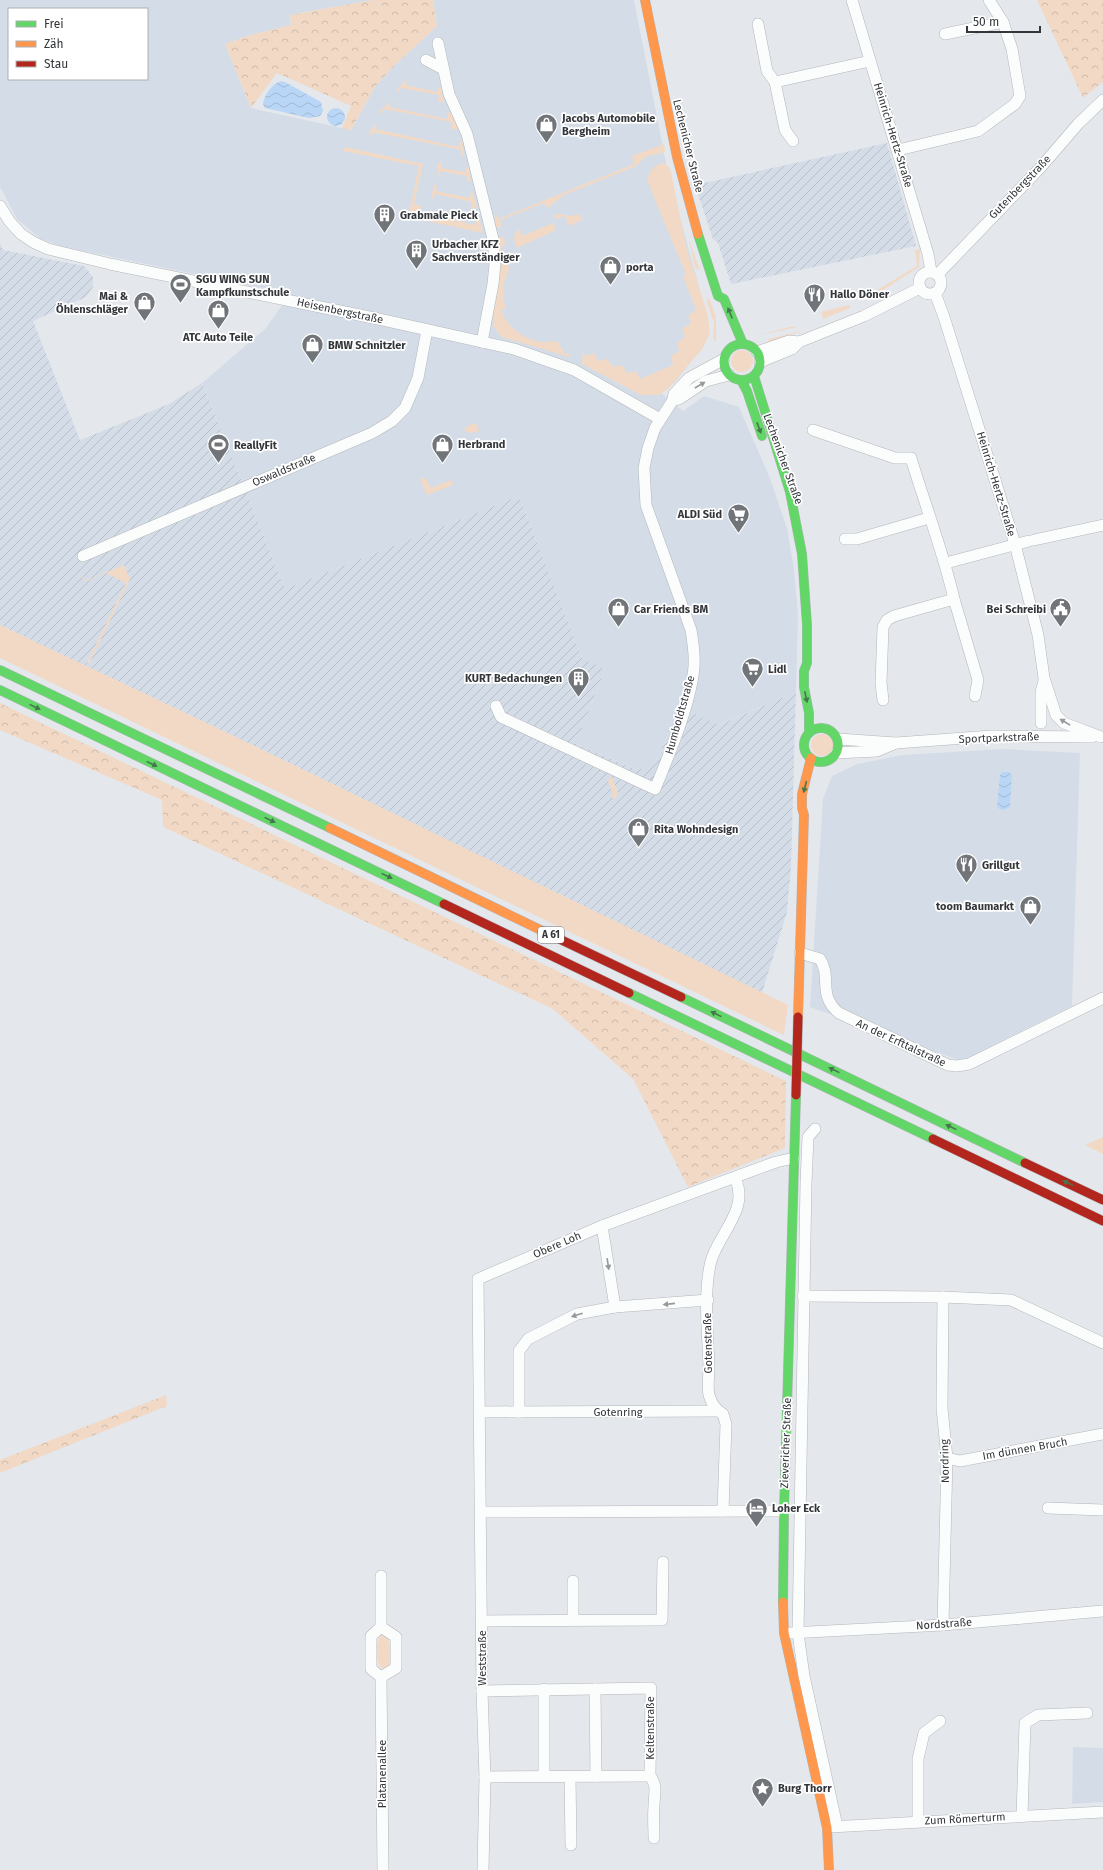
<svg xmlns="http://www.w3.org/2000/svg" width="1103" height="1870" font-family="'Fira Sans',sans-serif">
<style>
.built{fill:#d4dde7;fill-rule:evenodd}
.industrial{fill:url(#industrial-furrows)}
.green{fill:#f1d9c6}
.forest{fill:url(#forest-crowns)}
.water{fill:url(#water-waves)}
.lines{fill:none;stroke-linecap:round;stroke-linejoin:round}
.street-casing{stroke:#b3b6ba;stroke-width:12}
.fast-casing{stroke:#b3b6ba;stroke-width:10}
.slow-casing{stroke:#b3b6ba;stroke-width:10}
.jam-casing{stroke:#b3b6ba;stroke-width:10}
.street{stroke:#fbfcfc;stroke-width:11}
.fast{stroke:#63d668;stroke-width:9}
.slow{stroke:#ff974d;stroke-width:9}
.jam{stroke:#b3261e;stroke-width:9}
.jam-bridge-casing{stroke:#b3b6ba;stroke-width:10;stroke-linecap:butt}
.jam-bridge{stroke:#b3261e;stroke-width:9}
.oneway{fill:#46764c}
.oneway2{fill:#97999b}
.labels{text-anchor:middle;dominant-baseline:central;stroke-width:3.5;stroke-linejoin:round;paint-order:stroke}
.shield{fill:#fff;stroke:#707275;stroke-width:1}
.shield-label{font-size:10px;font-weight:bold;fill:#33363a}
.poi-label{font-size:11px;font-weight:bold;fill:#33363a;stroke:#fff;text-anchor:start}
.street-label{font-size:11px;fill:#33363a;stroke:#fff}
</style>
<defs>
<pattern id="industrial-furrows" width="10" height="10" patternUnits="userSpaceOnUse"><rect width="10" height="10" fill="#d4dde7"/><path d="M-1 1l2-2M0 10L10 0M9 11l2-2" fill="none" stroke="#b6bec7"/></pattern>
<pattern id="forest-crowns" width="20" height="18" patternUnits="userSpaceOnUse"><rect width="20" height="18" fill="#f1d9c6"/><path d="M2 6a3 3 0 1 1 6 0M12 15a3 3 0 1 1 6 0" fill="none" stroke="#cfbbab"/></pattern>
<pattern id="water-waves" width="16" height="10" patternUnits="userSpaceOnUse"><rect width="16" height="10" fill="#b9d6f6"/><path d="M0 5q4-4 8 0t8 0" fill="none" stroke="#a0b8d4"/></pattern>
</defs>
<rect width="100%" height="100%" fill="#e4e8ed"/>
<g class="built">
<path d="M0,0H373L290,15L291,25L247,36L225,44L251,108L351,130L374,88L393,67L437,26L433,0H634L668,173L708,320L698,353L674,383L661,393L683,411L704,396L739,407L770,478L787,528L794,568L798,616L796,692L718,725L691,712L676,707L665,742L654,764L638,770L576,744L605,669L582,658L519,496L285,589L202,383L265,329L290,294L60,246L41,239L17,219L0,187ZM9,9H147V79H9Z"/>
<path d="M1002,749L1080,753L1072,1006L961,1061L810,1007L823,799L832,776L857,764L902,755Z"/>
<path d="M1073,1747L1103,1748V1802L1072,1804Z"/>
</g>
<g class="industrial">
<path d="M887,143L916,246L731,284L718,243L713,239L695,185Z"/>
<path d="M0,243L3,250L84,266L93,277V287L86,297L33,321L80,440L169,404L202,383L285,589L519,496L582,658L605,669L576,744L638,770L654,764L665,742L676,707L691,712L719,725L796,692L791,867L787,912L762,993L0,625Z"/>
</g>
<g class="green">
<path d="M407,79L406,85L437,92L438,87H440L444,101L438,102L439,95L401,88L398,93L397,89Z"/>
<path d="M391,101L389,107L447,119L448,113H451L458,128L455,130L451,129L452,122L384,109L381,115L380,111Z"/>
<path d="M376,122V129L458,147L460,141H462L464,156H461L462,150L373,132L371,137L369,133Z"/>
<path d="M664,144L665,152L645,157L636,166L564,195L547,208L544,203L500,220L502,227L499,228L496,226L494,219L496,215L498,219L634,164L632,156Z"/>
<path d="M345,147L423,164L414,204L421,206L420,212L475,225L477,218L480,222L483,233L422,220V215L409,213L419,166L343,151Z"/>
<path d="M442,161L441,168L465,172L466,167H468L471,180L470,182H467V176L440,171L438,177L437,176L438,164Z"/>
<path d="M664,163L670,168L687,250L707,312L710,333L703,348L668,389L659,395H641L582,364L583,351L585,356L594,353L598,361L607,359L614,367L622,365L627,373L636,371L640,379L673,365L671,356L679,351L677,343L685,337L682,329L691,323L688,316L696,310L683,276L686,274L648,183C647,172 654,165 664,163Z"/>
<path d="M434,185H437L436,191L470,198L471,192L473,193L477,208L471,209L472,202L435,194L432,200L431,197Z"/>
<path d="M560,214L570,216L580,214L582,220L569,226L565,216L556,219L554,215Z"/>
<path d="M553,223L556,230L517,248C514,241 512,234 519,229L522,236Z"/>
<path d="M500,237H503L506,244L501,247L505,258V264L510,267C503,281 501,293 506,308L501,310C506,326 524,340 542,342C547,342 552,341 558,342L565,354H571L569,357L502,337L494,327L493,314L500,277L499,239Z"/>
<path d="M689,240L700,270L695,268Z"/>
<path d="M920,249L919,267L875,295L874,292L917,266L915,250Z"/>
<path d="M708,298H709L716,317V343L713,338L714,323L707,302Z"/>
<path d="M849,305L850,308L823,319L821,312Z"/>
<path d="M789,327H798L759,335Z"/>
<path d="M804,330L769,343L768,341L769,339Z"/>
<circle cx="742" cy="361" r="11"/>
<path d="M473,423L477,425L479,431L470,433L465,431L464,429Z"/>
<path d="M423,478L426,479L431,488L451,480L453,485L427,495L420,479Z"/>
<path d="M124,565L130,579L89,664L87,663L126,583L106,573L88,581L73,573L88,580Z"/>
<path d="M0,625L232,735L788,1005L784,1035L0,658Z"/>
<circle cx="822" cy="745" r="11"/>
<path d="M610,777L612,778L618,793L615,799L611,797L613,792L608,782Z"/>
<path d="M1103,1137V1154L1085,1145Z"/>
<path d="M382,1635H385C392,1641 394,1663 385,1669L380,1667C375,1660 375,1640 382,1635Z"/>
</g>
<g class="forest">
<path d="M373,0H433L437,26L393,67L374,88L351,130L342,128L351,106L277,73L251,108L225,44L247,36L291,25L290,15Z"/>
<path d="M1037,0H1103V82L1083,98Z"/>
<path d="M0,703L786,1081L785,1148L688,1187L633,1079L553,1009L163,827L162,800L0,730Z"/>
<path d="M166,1395L167,1406L0,1473V1460Z"/>
</g>
<g class="water">
<path d="M281,81L285,82L321,102L323,111L320,116L309,118L265,108L263,104C264,95 272,84 281,81Z"/>
<circle cx="336" cy="117" r="9"/>
<path d="M1002,772H1009L1012,775L1010,807L1004,810L999,809L997,806L1000,775Z"/>
</g>
<g class="lines">
<defs>
<g id="street">
<path d="M852,0L928,254L931,271"/>
<path d="M758,24L767,71L775,82"/>
<path d="M945,34L1003,22"/>
<path d="M438,43L449,94L467,134L493,239L495,264L493,284L482,342"/>
<path d="M426,60L443,69"/>
<path d="M793,141L785,130L775,82L870,61"/>
<path d="M898,150L978,131L1015,104L1020,96L1012,49L1003,22L989,0"/>
<path d="M0,206L10,222L21,234L33,242L48,249L110,264L374,318L514,349L574,370L660,419"/>
<circle cx="930" cy="283" r="11"/>
<path d="M938,274L1041,167L1078,124L1103,100"/>
<path d="M935,293L944,317L1015,544L1038,635L1044,678L1056,715L1064,723L1101,737"/>
<path d="M757,352L789,341L799,342"/>
<path d="M760,362L792,349L799,342L864,316L920,288"/>
<path d="M673,400L679,399L706,381L729,375"/>
<path d="M813,430L895,458H911C925,505 943,551 954,599L894,616L887,620L883,627L881,683L883,700"/>
<path d="M845,539H857L929,518"/>
<path d="M1034,540L1103,525"/>
<path d="M83,556L372,433L392,421L405,408L418,378L427,330"/>
<path d="M946,563L1029,541"/>
<path d="M954,599L978,680L975,696"/>
<path d="M496,706L501,717L655,789C669,755 691,703 694,667C695,654 693,642 691,630L646,505L644,468L648,448L655,428L673,400L674,394L689,378L724,359"/>
<path d="M1041,723V692L1044,681"/>
<path d="M838,739L896,743L992,736L1092,737"/>
<path d="M836,753L877,751L896,743"/>
<path d="M800,953L820,959C832,977 817,995 839,1013L948,1065L957,1066L969,1064L1103,998"/>
<path d="M815,1129L808,1137L806,1183L798,1633L804,1676L837,1826"/>
<path d="M602,1226L615,1307"/>
<path d="M803,1296L943,1297L1011,1300L1103,1343"/>
<path d="M943,1297L942,1408L947,1458L943,1625"/>
<path d="M480,1412L718,1411"/>
<path d="M519,1412V1351L528,1339L577,1314L615,1307L708,1300"/>
<path d="M947,1458L960,1461L1103,1434"/>
<path d="M1048,1508L1103,1510"/>
<path d="M723,1511L726,1424L723,1414C716,1410 711,1402 709,1395C707,1387 709,1376 709,1367C708,1335 703,1293 711,1261C719,1233 750,1209 735,1178"/>
<path d="M481,1512L784,1511"/>
<path d="M381,1576V1627L371,1636V1669L381,1677L383,1870"/>
<path d="M573,1581V1619"/>
<path d="M482,1621L662,1620L663,1562"/>
<path d="M381,1627L396,1637V1668L381,1677"/>
<path d="M790,1633L943,1625L1103,1611"/>
<path d="M595,1689L596,1776"/>
<path d="M482,1691L651,1688L650,1776L485,1777"/>
<path d="M544,1776V1689"/>
<path d="M570,1776L571,1845"/>
<path d="M650,1776C658,1786 654,1794 654,1806C653,1817 654,1827 654,1838"/>
<path d="M1022,1816L1025,1723L1038,1715L1087,1713"/>
<path d="M918,1821V1759L924,1733L940,1721"/>
<path d="M830,1827L1103,1812"/>
<path d="M483,1870L485,1777L482,1691L478,1279L602,1226L776,1162L794,1158"/>
</g>
<g id="fast">
<path d="M698,234L718,296L724,299L743,344"/>
<circle cx="742" cy="362" r="18"/>
<path d="M754,376L790,492L802,554L807,625V663L804,671V687L809,713V733"/>
<path d="M741,380L747,391L762,436"/>
<path d="M0,670L330,828"/>
<path d="M0,690L444,904"/>
<circle cx="821" cy="745" r="17"/>
<path d="M629,993L933,1139"/>
<path d="M681,997L1025,1163"/>
<path d="M783,1602L784,1511L796,1095"/>
</g>
<g id="slow">
<path d="M645,0L677,157L698,234"/>
<path d="M330,828L551,935"/>
<path d="M798,1017L804,815L802,808V794L811,758"/>
<path d="M783,1602L784,1633L827,1828L829,1870"/>
</g>
<g id="jam">
<path d="M444,904L629,993"/>
<path d="M551,935L681,997"/>
<path d="M933,1139L1103,1221"/>
<path d="M1025,1163L1103,1200"/>
</g>
</defs>
<use href="#street" class="street-casing"/>
<use href="#fast" class="fast-casing"/>
<use href="#slow" class="slow-casing"/>
<use href="#jam" class="jam-casing"/>
<use href="#street" class="street"/>
<use href="#fast" class="fast"/>
<use href="#slow" class="slow"/>
<use href="#jam" class="jam"/>
<defs>
<path id="jam-bridge" d="M796,1095L798,1017"/>
</defs>
<use href="#jam-bridge" class="jam-bridge-casing"/>
<use href="#jam-bridge" class="jam-bridge"/>
</g>
<defs><path id="oneway-solid" d="M-6-.8H1V-3.2L6.5 0L1 3.2V.8H-6Z"/></defs>
<g class="oneway">
<use href="#oneway-solid" transform="translate(730 313) rotate(-112)"/>
<use href="#oneway-solid" transform="translate(759 428) rotate(70)"/>
<use href="#oneway-solid" transform="translate(806 697) rotate(78)"/>
<use href="#oneway-solid" transform="translate(35 707) rotate(26)"/>
<use href="#oneway-solid" transform="translate(152 764) rotate(26)"/>
<use href="#oneway-solid" transform="translate(805 787) rotate(104)"/>
<use href="#oneway-solid" transform="translate(270 820) rotate(26)"/>
<use href="#oneway-solid" transform="translate(387 876) rotate(26)"/>
<use href="#oneway-solid" transform="translate(716 1014) rotate(-154)"/>
<use href="#oneway-solid" transform="translate(834 1070) rotate(-154)"/>
<use href="#oneway-solid" transform="translate(951 1127) rotate(-154)"/>
<use href="#oneway-solid" transform="translate(1068 1183) rotate(-154)"/>
</g>
<g class="oneway2">
<use href="#oneway-solid" transform="translate(700 385) rotate(-30)"/>
<use href="#oneway-solid" transform="translate(1065 722) rotate(-149)"/>
<use href="#oneway-solid" transform="translate(608 1264) rotate(81)"/>
<use href="#oneway-solid" transform="translate(669 1304) rotate(174)"/>
<use href="#oneway-solid" transform="translate(577 1315) rotate(162)"/>
</g>
<defs>
<symbol id="shop-pin" viewBox="-11 -11 22 30"><path d="M0 17L-7.5 6A9.5 9.5 0 1 1 7.5 6Z" fill="#717479" stroke="#fff"/><path d="M-5-2.5h2.3a2.7 3.5 0 0 1 5.4 0H5L5.5 6h-11ZM-1.5-2.5h3a1.5 2.3 0 0 0-3 0Z" fill="#fff"/></symbol>
<symbol id="building-pin" viewBox="-11 -11 22 30"><path d="M0 17L-7.5 6A9.5 9.5 0 1 1 7.5 6Z" fill="#717479" stroke="#fff"/><path d="M-4-6H4V6H1V3H-1V6H-4ZM-2.5-4.3h1.7v1.8h-1.7ZM.8-4.3h1.7v1.8H.8ZM-2.5-1h1.7V.8h-1.7ZM.8-1h1.7V.8H.8Z" fill="#fff"/></symbol>
<symbol id="stadium-pin" viewBox="-11 -11 22 30"><path d="M0 17L-7.5 6A9.5 9.5 0 1 1 7.5 6Z" fill="#717479" stroke="#fff"/><path d="M0-5a6.5 5 0 1 0 0 10a6.5 5 0 1 0 0-10ZM-3.5-1.8h7v3.6h-7Z" fill="#fff"/></symbol>
<symbol id="restaurant-pin" viewBox="-11 -11 22 30"><path d="M0 17L-7.5 6A9.5 9.5 0 1 1 7.5 6Z" fill="#717479" stroke="#fff"/><path d="M-5-6h1v4h1v-4h1v4h1v-4h1v5L-1.5 .5V6h-2V.5L-5-1ZM5-6V6H3V1.5H1.5Q1.5-4 5-6Z" fill="#fff"/></symbol>
<symbol id="supermarket-pin" viewBox="-11 -11 22 30"><path d="M0 17L-7.5 6A9.5 9.5 0 1 1 7.5 6Z" fill="#717479" stroke="#fff"/><path d="M-6-5.5h2.5l.6 2H6L4.5 2H-2.5L-4.4-4H-6ZM-1.5 3.2a1.3 1.3 0 1 0 .1 0ZM3 3.2a1.3 1.3 0 1 0 .1 0Z" fill="#fff"/></symbol>
<symbol id="civic-pin" viewBox="-11 -11 22 30"><path d="M0 17L-7.5 6A9.5 9.5 0 1 1 7.5 6Z" fill="#717479" stroke="#fff"/><path d="M-.6-6.5H3V-4.5H.6V-3L4-1V1h2V6H-6V1h2V-1L-.6-3ZM-1.2 2.5V6h2.4V2.5Z" fill="#fff"/></symbol>
<symbol id="hotel-pin" viewBox="-11 -11 22 30"><path d="M0 17L-7.5 6A9.5 9.5 0 1 1 7.5 6Z" fill="#717479" stroke="#fff"/><path d="M-6-4.5h1.5V1H6V5H4.5V3h-9V5H-6ZM-4 0a1.8 1.8 0 1 1 3.6 0ZM.5 0V-2.5h3Q6-2.5 6 0Z" fill="#fff"/></symbol>
<symbol id="sight-pin" viewBox="-11 -11 22 30"><path d="M0 17L-7.5 6A9.5 9.5 0 1 1 7.5 6Z" fill="#717479" stroke="#fff"/><path d="M0-6L1.8-2.2L6-1.7L2.9 1.2L3.7 5.4L0 3.3L-3.7 5.4L-2.9 1.2L-6-1.7L-1.8-2.2Z" fill="#fff"/></symbol>
</defs>
<g fill-rule="evenodd">
<use href="#shop-pin" x="534" y="112" width="25" height="34"/>
<use href="#building-pin" x="372" y="202" width="25" height="34"/>
<use href="#building-pin" x="404" y="238" width="25" height="34"/>
<use href="#shop-pin" x="598" y="254" width="25" height="34"/>
<use href="#stadium-pin" x="168" y="272" width="25" height="34"/>
<use href="#restaurant-pin" x="802" y="282" width="25" height="34"/>
<use href="#shop-pin" x="132" y="290" width="25" height="34"/>
<use href="#shop-pin" x="206" y="298" width="25" height="34"/>
<use href="#shop-pin" x="300" y="332" width="25" height="34"/>
<use href="#shop-pin" x="430" y="432" width="25" height="34"/>
<use href="#stadium-pin" x="206" y="432" width="25" height="34"/>
<use href="#supermarket-pin" x="726" y="502" width="25" height="34"/>
<use href="#shop-pin" x="606" y="596" width="25" height="34"/>
<use href="#civic-pin" x="1048" y="596" width="25" height="34"/>
<use href="#supermarket-pin" x="740" y="656" width="25" height="34"/>
<use href="#building-pin" x="566" y="666" width="25" height="34"/>
<use href="#shop-pin" x="626" y="816" width="25" height="34"/>
<use href="#restaurant-pin" x="954" y="852" width="25" height="34"/>
<use href="#shop-pin" x="1018" y="894" width="25" height="34"/>
<use href="#hotel-pin" x="744" y="1496" width="25" height="34"/>
<use href="#sight-pin" x="750" y="1776" width="25" height="34"/>
</g>
<g class="labels">
<rect class="shield" x="538" y="927" width="26" height="16" rx="3"/>
<g class="shield-label">
<text x="551" y="935">A 61</text>
</g>
<g class="poi-label">
<text x="562" y="118">Jacobs Automobile<tspan x="562" dy="13">Bergheim</tspan></text>
<text x="400" y="215">Grabmale Pieck</text>
<text x="432" y="244">Urbacher KFZ<tspan x="432" dy="13">Sachverständiger</tspan></text>
<text x="626" y="267">porta</text>
<text x="196" y="279">SGU WING SUN<tspan x="196" dy="13">Kampfkunstschule</tspan></text>
<text x="830" y="294">Hallo Döner</text>
<text x="128" y="296" text-anchor="end">Mai &amp;<tspan x="128" dy="13">Öhlenschläger</tspan></text>
<text x="218" y="337" text-anchor="middle">ATC Auto Teile</text>
<text x="328" y="345">BMW Schnitzler</text>
<text x="458" y="444">Herbrand</text>
<text x="234" y="445">ReallyFit</text>
<text x="722" y="514" text-anchor="end">ALDI Süd</text>
<text x="634" y="609">Car Friends BM</text>
<text x="1046" y="609" text-anchor="end">Bei Schreibi</text>
<text x="768" y="669">Lidl</text>
<text x="562" y="678" text-anchor="end">KURT Bedachungen</text>
<text x="654" y="829">Rita Wohndesign</text>
<text x="982" y="865">Grillgut</text>
<text x="1014" y="906" text-anchor="end">toom Baumarkt</text>
<text x="772" y="1508">Loher Eck</text>
<text x="778" y="1788">Burg Thorr</text>
</g>
<g class="street-label">
<text transform="translate(893 135) rotate(73)">Heinrich-Hertz-Straße</text>
<text transform="translate(688 146) rotate(76)">Lechenicher Straße</text>
<text transform="translate(1020 187) rotate(-46)">Gutenbergstraße</text>
<text transform="translate(340 311) rotate(12)">Heisenbergstraße</text>
<text transform="translate(783 459) rotate(70)">Lechenicher Straße</text>
<text transform="translate(284 470) rotate(-23)">Oswaldstraße</text>
<text transform="translate(996 484) rotate(73)">Heinrich-Hertz-Straße</text>
<text transform="translate(680 715) rotate(-74)">Humboldtstraße</text>
<text transform="translate(999 738) rotate(-2)">Sportparkstraße</text>
<text transform="translate(901 1043) rotate(25)">An der Erfttalstraße</text>
<text transform="translate(557 1245) rotate(-23)">Obere Loh</text>
<text transform="translate(708 1343) rotate(-91)">Gotenstraße</text>
<text x="618" y="1412">Gotenring</text>
<text transform="translate(786 1443) rotate(-88)">Zievericher Straße</text>
<text transform="translate(1025 1449) rotate(-10)">Im dünnen Bruch</text>
<text transform="translate(945 1461) rotate(-91)">Nordring</text>
<text transform="translate(944 1624) rotate(-4)">Nordstraße</text>
<text transform="translate(482 1658) rotate(-90)">Weststraße</text>
<text transform="translate(650 1728) rotate(-90)">Keltenstraße</text>
<text transform="translate(382 1774) rotate(-90)">Platanenallee</text>
<text transform="translate(965 1819) rotate(-3)">Zum Römerturm</text>
</g>
</g>
<rect x="8" y="8" width="140" height="72" fill="#ffffff" stroke="#adafb0"/>
<rect x="16" y="21" width="20" height="6" fill="#63d668" stroke="#adafb0"/>
<text x="44" y="28" font-size="12" fill="#33363a">Frei</text>
<rect x="16" y="41" width="20" height="6" fill="#ff974d" stroke="#adafb0"/>
<text x="44" y="48" font-size="12" fill="#33363a">Zäh</text>
<rect x="16" y="61" width="20" height="6" fill="#b3261e" stroke="#adafb0"/>
<text x="44" y="68" font-size="12" fill="#33363a">Stau</text>
<path d="M967 26v6h73v-6" fill="none" stroke="#33363a" stroke-width="2"/>
<text x="973" y="26" font-size="12" fill="#33363a" stroke="#ffffff" stroke-width="3" paint-order="stroke">50 m</text>
</svg>
